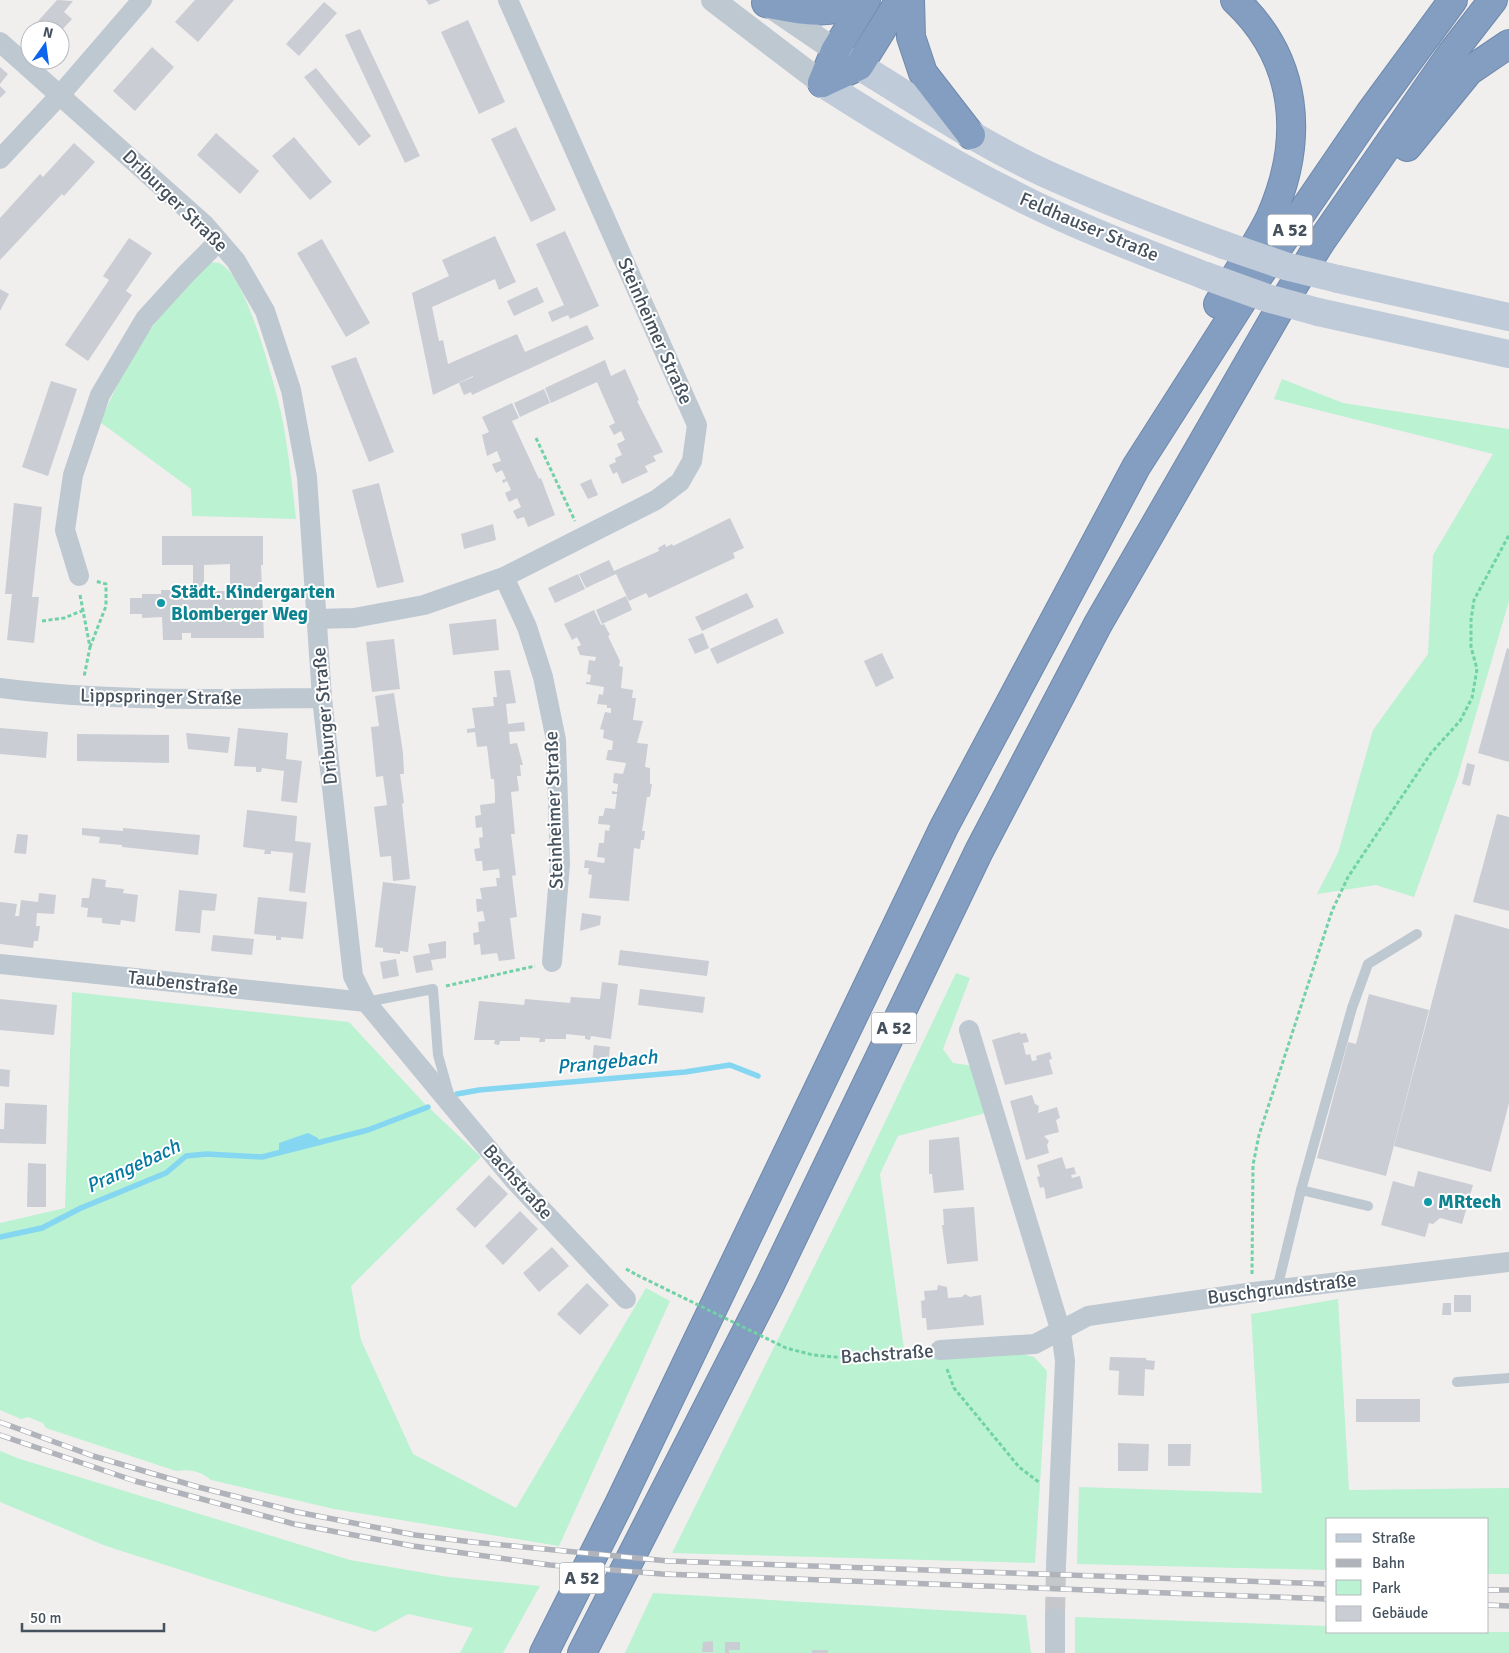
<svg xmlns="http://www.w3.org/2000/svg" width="1509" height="1653" font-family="Signika,sans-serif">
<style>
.green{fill:#baf2d2}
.water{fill:#84d6f1}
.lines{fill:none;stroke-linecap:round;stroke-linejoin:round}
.stream{stroke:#84d6f1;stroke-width:5.5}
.building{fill:#cacdd3;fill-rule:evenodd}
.minor-tunnel{stroke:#c6c7ca;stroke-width:20;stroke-dasharray:20 10;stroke-linecap:butt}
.motorway-casing{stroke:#6e89ac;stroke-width:30}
.path{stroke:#70d2a6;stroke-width:3;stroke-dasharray:4 2.5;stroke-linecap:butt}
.service{stroke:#bec8d1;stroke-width:10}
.minor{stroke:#bec8d1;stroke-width:20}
.tertiary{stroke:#bec8d1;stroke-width:24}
.secondary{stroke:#c0cbd9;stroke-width:28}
.motorway{stroke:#839ec1;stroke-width:28}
.rail-casing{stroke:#b0b3b9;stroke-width:5.5}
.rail{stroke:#fff;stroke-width:4;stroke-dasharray:11;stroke-linecap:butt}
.path-bridge{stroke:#70d2a6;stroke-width:3;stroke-dasharray:4 2.5;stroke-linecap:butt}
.secondary-bridge{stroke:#c0cbd9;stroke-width:28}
.culture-dot{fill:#0f9aa8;stroke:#fff;stroke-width:2}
.labels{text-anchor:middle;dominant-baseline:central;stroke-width:4;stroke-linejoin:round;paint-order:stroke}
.shield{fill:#fff;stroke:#7d858e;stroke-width:1}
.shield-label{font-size:18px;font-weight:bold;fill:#45515d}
.street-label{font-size:19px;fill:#45515d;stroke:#fff}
.culture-label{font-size:19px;font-weight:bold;fill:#0d838f;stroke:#fff;text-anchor:start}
.water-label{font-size:20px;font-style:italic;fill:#047aa2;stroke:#fff}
</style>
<rect width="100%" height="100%" fill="#f1eeee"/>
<g class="green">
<path d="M210,263C215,262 220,262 224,266C249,286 273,380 281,412C288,447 292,483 296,519L192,516L191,489L100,422C118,382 138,342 167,308C180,292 196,278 210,263Z"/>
<path d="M1282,379L1343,403L1509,429V601L1457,779L1414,897L1376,885L1317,894L1338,853L1373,730L1428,654L1433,555L1493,454L1274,399Z"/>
<path d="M956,973L970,978L943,1049L953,1063L973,1066L986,1113L898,1136L880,1174L905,1356L1013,1352L1034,1357L1047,1371L1035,1563L672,1553L864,1166Z"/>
<path d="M72,992L349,1022L424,1103L481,1157L351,1286L361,1340L413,1454L516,1508L646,1288L670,1301L559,1546L334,1509L211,1480C200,1471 190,1469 176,1471L46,1428L43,1423L28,1417L21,1419L0,1410V1223L65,1208Z"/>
<path d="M1338,1299L1349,1490L1509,1488V1574H1488V1519H1328V1570L1077,1564L1079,1487L1262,1493L1251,1314Z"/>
<path d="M0,1451L20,1459L350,1560L448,1577L540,1586L503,1653H460L473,1628L408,1614L375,1632L106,1546L0,1502Z"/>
<path d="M653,1593L1026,1615L1031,1653H625Z"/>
<path d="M1075,1617L1328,1626V1632H1509V1653H1075Z"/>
</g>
<path class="water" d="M308,1133L318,1138L319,1143L279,1152V1143Z"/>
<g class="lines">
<g class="stream">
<path d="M457,1094L479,1090L685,1072L730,1065L758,1076"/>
<path d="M0,1237L42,1228L81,1208L166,1173L186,1156L206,1154L262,1157L368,1130L428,1107"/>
</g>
</g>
<g class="building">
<path d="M57,0L73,1L64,12L72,19L60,32V30H30Z"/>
<path d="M195,0H234L198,42L175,22Z"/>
<path d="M426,0H441L429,5Z"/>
<path d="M324,2L337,13L299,56L286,44Z"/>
<path d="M468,20L505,102L479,114L441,32Z"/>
<path d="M360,29L420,156L405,163L345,35Z"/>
<path d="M30,30V44L23,37Z"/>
<path d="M152,47L174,67L135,111L113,91Z"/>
<path d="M0,67L8,74L0,84Z"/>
<path d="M316,68L371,136L359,146L304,77Z"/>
<path d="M0,86L6,92L0,98Z"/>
<path d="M516,127L556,210L531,222L491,139Z"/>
<path d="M216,133L259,171L240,194L197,155Z"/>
<path d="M294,137L332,182L310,200L272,156Z"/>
<path d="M74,143L95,162L64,196L62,194L0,260V218L40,174L43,177Z"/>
<path d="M565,231L599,306L570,319L568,315L552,322L548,312L564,305L536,244Z"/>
<path d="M495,236L516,282L499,290L495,279L432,307L439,341L443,340L448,364L517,334L525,352L587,325L594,339L472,395L471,392L464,395L459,383L473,377V376L433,395L412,293L449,276L442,260Z"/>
<path d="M129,238L152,253L126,291L132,295L88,361L65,345L109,280L103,276Z"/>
<path d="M322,239L370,323L346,337L297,253Z"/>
<path d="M537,287L544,302L514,316L507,301Z"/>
<path d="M0,289L9,294L0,311Z"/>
<path d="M356,357L394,452L369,462L331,366Z"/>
<path d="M605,360L611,376L625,369L639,400L637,401L663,452L653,456L656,461L645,466L648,472L622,484L617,472L613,474L609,465L616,462L615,458L622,455L617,444L625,440L621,431L614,435L609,426L615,423L597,382L551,403L545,388Z"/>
<path d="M51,381L77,389L48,476L22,467Z"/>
<path d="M544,389L550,403L520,417L514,403Z"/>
<path d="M512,403L519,418L512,421L539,479L541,478L555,515L528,527L524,517L517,519L513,511L521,507L517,498L509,502L505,493L511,490L507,481L503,483L502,480L506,479L502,470L496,473L492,464L501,461L497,451L487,456L482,435L489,432L482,417Z"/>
<path d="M591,479L598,495L588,499L580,484Z"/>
<path d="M379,483L404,582L377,588L352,490Z"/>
<path d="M14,503L42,507L32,597H39L34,643L7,640L12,594H5Z"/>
<path d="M730,518L744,548L733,553L735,558L649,598L646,593L629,601L616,574L586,588L579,574L609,560L614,571L659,551L658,548L665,544L666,547L672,544L673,546Z"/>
<path d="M493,524L496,540L464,549L461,534Z"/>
<path d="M162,536H263V565H261L264,638H191V633H182V640H163L162,617L142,618V614H130V598H142V594H161V590H176L178,594L188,591L189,597L193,598V565H162ZM230,564V591H204V565Z"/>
<path d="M578,574L585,589L555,603L548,588Z"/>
<path d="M747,593L754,607L702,631L695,617Z"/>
<path d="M626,596L632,610L602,624L596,610Z"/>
<path d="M594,610L601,625L604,624L610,635L608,636L620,661L619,666L623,667L621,688L633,690L632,698H636L633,720L643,721L637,743L648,744L645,767L650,768V784H652L650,797H647L642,831H645L644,840H641L640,849L634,848L629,901L589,898L592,875L588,874L589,868H584L585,860L604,863L605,858L597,857L599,843H604L605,830L609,831L610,825L598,824L599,816H603L605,808L615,809L617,794H612V791L617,792L618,784L613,783L614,773L623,774L626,763L606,760L608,750H612L613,741L603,738L604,730L600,729L605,712L611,713V708H607V705L597,704L599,694L603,695L604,687L586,684V682H590L591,675L587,674L589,660L595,661L596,657L580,655L577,647L581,645L577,637L572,640L564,624Z"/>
<path d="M777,618L784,633L717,664L710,649Z"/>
<path d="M496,619L499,650L453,655L449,624Z"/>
<path d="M703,633L709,648L695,654L688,639Z"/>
<path d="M394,639L400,689L372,692L366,642Z"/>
<path d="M1507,648L1509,649V762L1478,753Z"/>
<path d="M882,653L894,678L876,687L864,661Z"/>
<path d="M510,670L516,703L506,704L508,724L524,722L525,731L509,732L510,744L517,743L523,765H520L521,776H517L519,791L511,792L515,834H511L516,875L512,876L517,917L510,918L515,959L499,961L497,953L481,955L480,944L474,945L473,933L479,932L478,922L485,921L483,911L477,912L476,899H482L480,888L497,886L496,878H500L499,869L483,871L482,861H476L474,849L480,848L479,838L483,837L482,827L476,828L475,816L481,815L480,805L495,803V794L494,779H491L487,746L477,747L475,732L467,733V729L475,728L472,708L494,706L493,697H497L494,671Z"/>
<path d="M394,693L403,753L404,774H400L404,803L402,804L410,879L393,881L391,856L380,857L374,807L387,805L383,776L376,777L371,727L379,726L375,696Z"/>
<path d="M0,728L48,732L46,758L0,754Z"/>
<path d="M238,728L288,733L286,759L302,761L297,803L281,801L284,771L262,768L261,772H256V767L234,766Z"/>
<path d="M186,733L230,737L228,753L188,749Z"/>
<path d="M77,734L169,735V763L77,761Z"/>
<path d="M1467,763L1475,765L1470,786L1462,784Z"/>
<path d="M247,810L297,816L295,841L311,843L305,893L289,891L293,853L271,851V854H264L265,850L243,847Z"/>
<path d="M1497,814L1509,817V911L1473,902Z"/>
<path d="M82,828L123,831V828L200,835L198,855L122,847V845L99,843L100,837L82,835Z"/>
<path d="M17,834L28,835L26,854L14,853Z"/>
<path d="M92,878L106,880L105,887L124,889L123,893L138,895L135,922L121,920L120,925L102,923V918L87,917L88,908L81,907L82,898H89Z"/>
<path d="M383,882L416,886L408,952L400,951V954L383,952V948L375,947Z"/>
<path d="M179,890L217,894L215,911L202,910L200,933L175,931Z"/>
<path d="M39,893L56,895L54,914L37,913L36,926H40L38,941H34L33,948L0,944V902L17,904L15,916H19L21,900L38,902Z"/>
<path d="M258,897L307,902L303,939L281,937V940H276V936L254,934Z"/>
<path d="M582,913L601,916L600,925L580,931Z"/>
<path d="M1455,914L1509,929V1103L1491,1172L1394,1146Z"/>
<path d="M213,935L254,939L252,955L211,951Z"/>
<path d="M446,941V958L431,960L433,970L416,973L413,956L430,953L428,944Z"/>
<path d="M620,950L709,961L707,976L618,965Z"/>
<path d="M396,959L399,976L383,979L380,962Z"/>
<path d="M602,982L618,984L611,1039L591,1036L590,1040L585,1039V1036L566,1034V1039H545V1042H539L540,1038L520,1037V1041H500L499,1045L494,1044L495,1040H474L479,1001L524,1005L525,999L570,1003L571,997L600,999Z"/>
<path d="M640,989L705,997L703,1013L638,1005Z"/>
<path d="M1369,994L1429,1010L1386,1176L1317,1158L1348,1042L1356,1044Z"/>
<path d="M0,999L57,1005L54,1035L0,1030Z"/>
<path d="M1020,1032V1034L1026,1033L1029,1042L1023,1043L1026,1055L1030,1054L1032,1061L1037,1060L1036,1056L1050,1052L1052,1059L1049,1060L1053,1074L1005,1085L992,1040Z"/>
<path d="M594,1045L610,1047L608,1064L592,1062Z"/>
<path d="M0,1069L10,1070L9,1087L0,1086Z"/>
<path d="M1032,1095L1035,1104L1039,1106L1038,1113L1057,1107L1060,1118L1056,1120L1059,1132L1044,1136L1049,1141L1047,1145L1049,1153L1026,1160L1010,1101Z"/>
<path d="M5,1103L47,1105L46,1144L0,1143V1129H4Z"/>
<path d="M959,1137L964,1190L934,1193L932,1174H929V1140Z"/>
<path d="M1062,1157L1066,1169L1074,1167L1076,1174L1071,1175L1072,1178L1080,1176L1083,1188L1046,1199L1044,1187L1040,1188L1037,1177L1040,1176L1037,1165Z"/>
<path d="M28,1163L46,1164V1207H27Z"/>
<path d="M1418,1171L1473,1185L1462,1224L1440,1218L1433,1224L1429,1223L1425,1237L1381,1225L1393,1181L1414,1187Z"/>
<path d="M489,1175L508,1194L475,1228L456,1209Z"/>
<path d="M974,1207L978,1261L947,1264L942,1225H944L943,1209Z"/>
<path d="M520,1211L538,1229L503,1265L485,1246Z"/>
<path d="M552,1247L569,1266L539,1292L523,1273Z"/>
<path d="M587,1283L609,1305L580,1335L557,1314Z"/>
<path d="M938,1285L947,1287L948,1298L962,1297L965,1294L970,1297L981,1295L984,1325L927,1330L926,1318H922L921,1301L925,1300L924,1291L937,1290Z"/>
<rect x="1454" y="1295" width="17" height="17"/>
<path d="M1443,1303H1451V1315H1442Z"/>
<path d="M1110,1357L1146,1358V1360L1155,1361L1154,1370L1145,1369L1144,1396L1118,1395L1119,1371L1109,1370Z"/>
<rect x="1356" y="1399" width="64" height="23"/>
<path d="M1118,1443L1149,1444L1148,1471H1118Z"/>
<path d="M1168,1444H1191L1190,1466H1168Z"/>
<path d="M713,1641V1652H702L703,1642Z"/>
<path d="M725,1642H740V1650H729V1653H725Z"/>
<rect x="812" y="1650" width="16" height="3"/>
</g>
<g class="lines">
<path class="minor-tunnel" d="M1055,1617L1056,1565"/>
<defs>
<g id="motorway">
<path d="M910,0L911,37L923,73L971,135"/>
<path d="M766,3C793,9 832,18 855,0"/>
<path d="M822,83L859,66L900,0"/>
<path d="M822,83L835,51L866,0"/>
<path d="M1407,147L1469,71L1509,44"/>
<path d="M1218,304C1235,275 1257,246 1271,216C1305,138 1298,59 1235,0"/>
<path d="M544,1653L619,1504L944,827L1136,467L1251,287L1370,113L1453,0"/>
<path d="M582,1653L769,1287L979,851L1098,624L1286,298L1320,243L1451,54L1493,0"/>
</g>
</defs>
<use href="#motorway" class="motorway-casing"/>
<g class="path">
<path d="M536,438L575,521"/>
<path d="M80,595L90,647L84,677"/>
<path d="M42,621L64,618L84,610"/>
<path d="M90,647L106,606V584L95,581"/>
<path d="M446,986L535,966"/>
<path d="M626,1269L637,1275"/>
<path d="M1252,1274L1253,1165L1259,1135L1332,911L1348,877L1431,753L1460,721L1472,698L1477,669L1471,647V620L1474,600L1509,535"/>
<path d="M857,1359L921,1352"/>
<path d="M947,1369L954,1388L1019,1467L1040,1483"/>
</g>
<g class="service">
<path d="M366,1002L433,989L438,1055L449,1094"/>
<path d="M1301,1190L1368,1206"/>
<path d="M1277,1289L1301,1190L1352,1008L1368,964L1417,934"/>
<path d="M1457,1382L1509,1378"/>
</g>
<g class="minor">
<path d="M0,42L205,225L236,261L265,311L291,390L307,477L322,698L353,976L366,1002L453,1107L515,1181L626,1299"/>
<path d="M0,159L60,95L142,0"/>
<path d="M79,576L65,530L73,475L100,395L145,319L186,274L219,241"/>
<path d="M504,577L527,627L543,677L556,740L560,864L552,962"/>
<path d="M316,619L354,618L424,605L504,577L583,537L656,500L680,482L692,461L697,425L508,0"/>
<path d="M0,688C107,702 215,699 322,698"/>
<path d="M0,964L366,1002"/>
<path d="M969,1030L1061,1332L1065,1361L1056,1565"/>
<path d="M940,1350L1035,1344L1088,1316L1254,1292L1509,1262"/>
<path d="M1055,1653V1617"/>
</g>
<g class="tertiary">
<path d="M713,0L822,83"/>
<path d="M767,4L851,61"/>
</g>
<g class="secondary">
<path d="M859,66C920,103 979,143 1044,173C1103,200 1164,223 1224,245"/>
<path d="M822,83C884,123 947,161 1013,194C1075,226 1141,251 1206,276"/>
<path d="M1338,279L1509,317"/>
<path d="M1318,312L1509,354"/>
</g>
<use href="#motorway" class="motorway"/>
<defs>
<g id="rail">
<path d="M0,1422L93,1456L198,1487L297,1512L415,1535L472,1542L668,1561L1328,1584"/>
<path d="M0,1435L135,1481L294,1524L413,1546L550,1565L662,1574L1328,1599"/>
<path d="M1488,1590H1509"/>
<path d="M1488,1605L1509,1606"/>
</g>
</defs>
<use href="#rail" class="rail-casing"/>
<use href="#rail" class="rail"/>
<path class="path-bridge" d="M637,1275L786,1348L813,1355L857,1359"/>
<g class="secondary-bridge">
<path d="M1224,245L1285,266L1338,279"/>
<path d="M1206,276L1267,298L1318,312"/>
</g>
</g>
<g class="culture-dot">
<circle cx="161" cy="603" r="5"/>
<circle cx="1428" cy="1202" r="5"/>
</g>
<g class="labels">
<g class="shield">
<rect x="1267.5" y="214.5" width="45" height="31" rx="4"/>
<rect x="871.5" y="1012.5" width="45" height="31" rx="4"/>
<rect x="559.5" y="1562.5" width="45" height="31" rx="4"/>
</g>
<g class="shield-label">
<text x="1290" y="230">A 52</text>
<text x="894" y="1028">A 52</text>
<text x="582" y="1578">A 52</text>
</g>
<g class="street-label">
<text transform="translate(175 201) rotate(44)">Driburger Straße</text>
<text transform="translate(1089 227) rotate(23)">Feldhauser Straße</text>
<text transform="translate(655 331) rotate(66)">Steinheimer Straße</text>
<text transform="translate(161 697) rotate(1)">Lippspringer Straße</text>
<text transform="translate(325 716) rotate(-95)">Driburger Straße</text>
<text transform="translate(554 810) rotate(-92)">Steinheimer Straße</text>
<text transform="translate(183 983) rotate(6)">Taubenstraße</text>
<text transform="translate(518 1182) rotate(48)">Bachstraße</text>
<text transform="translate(1282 1289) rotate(-7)">Buschgrundstraße</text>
<text transform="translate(887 1354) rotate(-4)">Bachstraße</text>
</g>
<g class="culture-label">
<text x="171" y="592">Städt. Kindergarten<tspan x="171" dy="22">Blomberger Weg</tspan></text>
<text x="1438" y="1202">MRtech</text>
</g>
<g class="water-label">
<text transform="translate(607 1062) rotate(-6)">Prangebach</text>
<text transform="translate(133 1166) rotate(-25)">Prangebach</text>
</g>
</g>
<rect x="1326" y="1518" width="162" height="115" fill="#ffffff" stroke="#b5b9be"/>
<rect x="1336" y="1534" width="25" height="8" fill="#c0cbd9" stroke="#b5b9be"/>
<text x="1372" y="1543" font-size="15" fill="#45515d">Straße</text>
<rect x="1336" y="1559" width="25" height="8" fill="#b0b3b9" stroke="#b5b9be"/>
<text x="1372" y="1568" font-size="15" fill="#45515d">Bahn</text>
<rect x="1336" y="1580" width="25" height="15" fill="#baf2d2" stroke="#b5b9be"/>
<text x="1372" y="1593" font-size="15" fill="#45515d">Park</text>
<rect x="1336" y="1606" width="25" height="15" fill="#cacdd3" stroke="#b5b9be"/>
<text x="1372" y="1618" font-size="15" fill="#45515d">Gebäude</text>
<g transform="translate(45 45) rotate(14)"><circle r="24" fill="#ffffff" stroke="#b5b9be"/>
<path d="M0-4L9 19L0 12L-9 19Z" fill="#0e64ec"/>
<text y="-8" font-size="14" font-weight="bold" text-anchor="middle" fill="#45515d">N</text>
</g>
<path d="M22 1623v8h142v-8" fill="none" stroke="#45515d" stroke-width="2.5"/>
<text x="30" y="1623" font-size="15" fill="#45515d" stroke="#ffffff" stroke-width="4" paint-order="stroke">50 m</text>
</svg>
